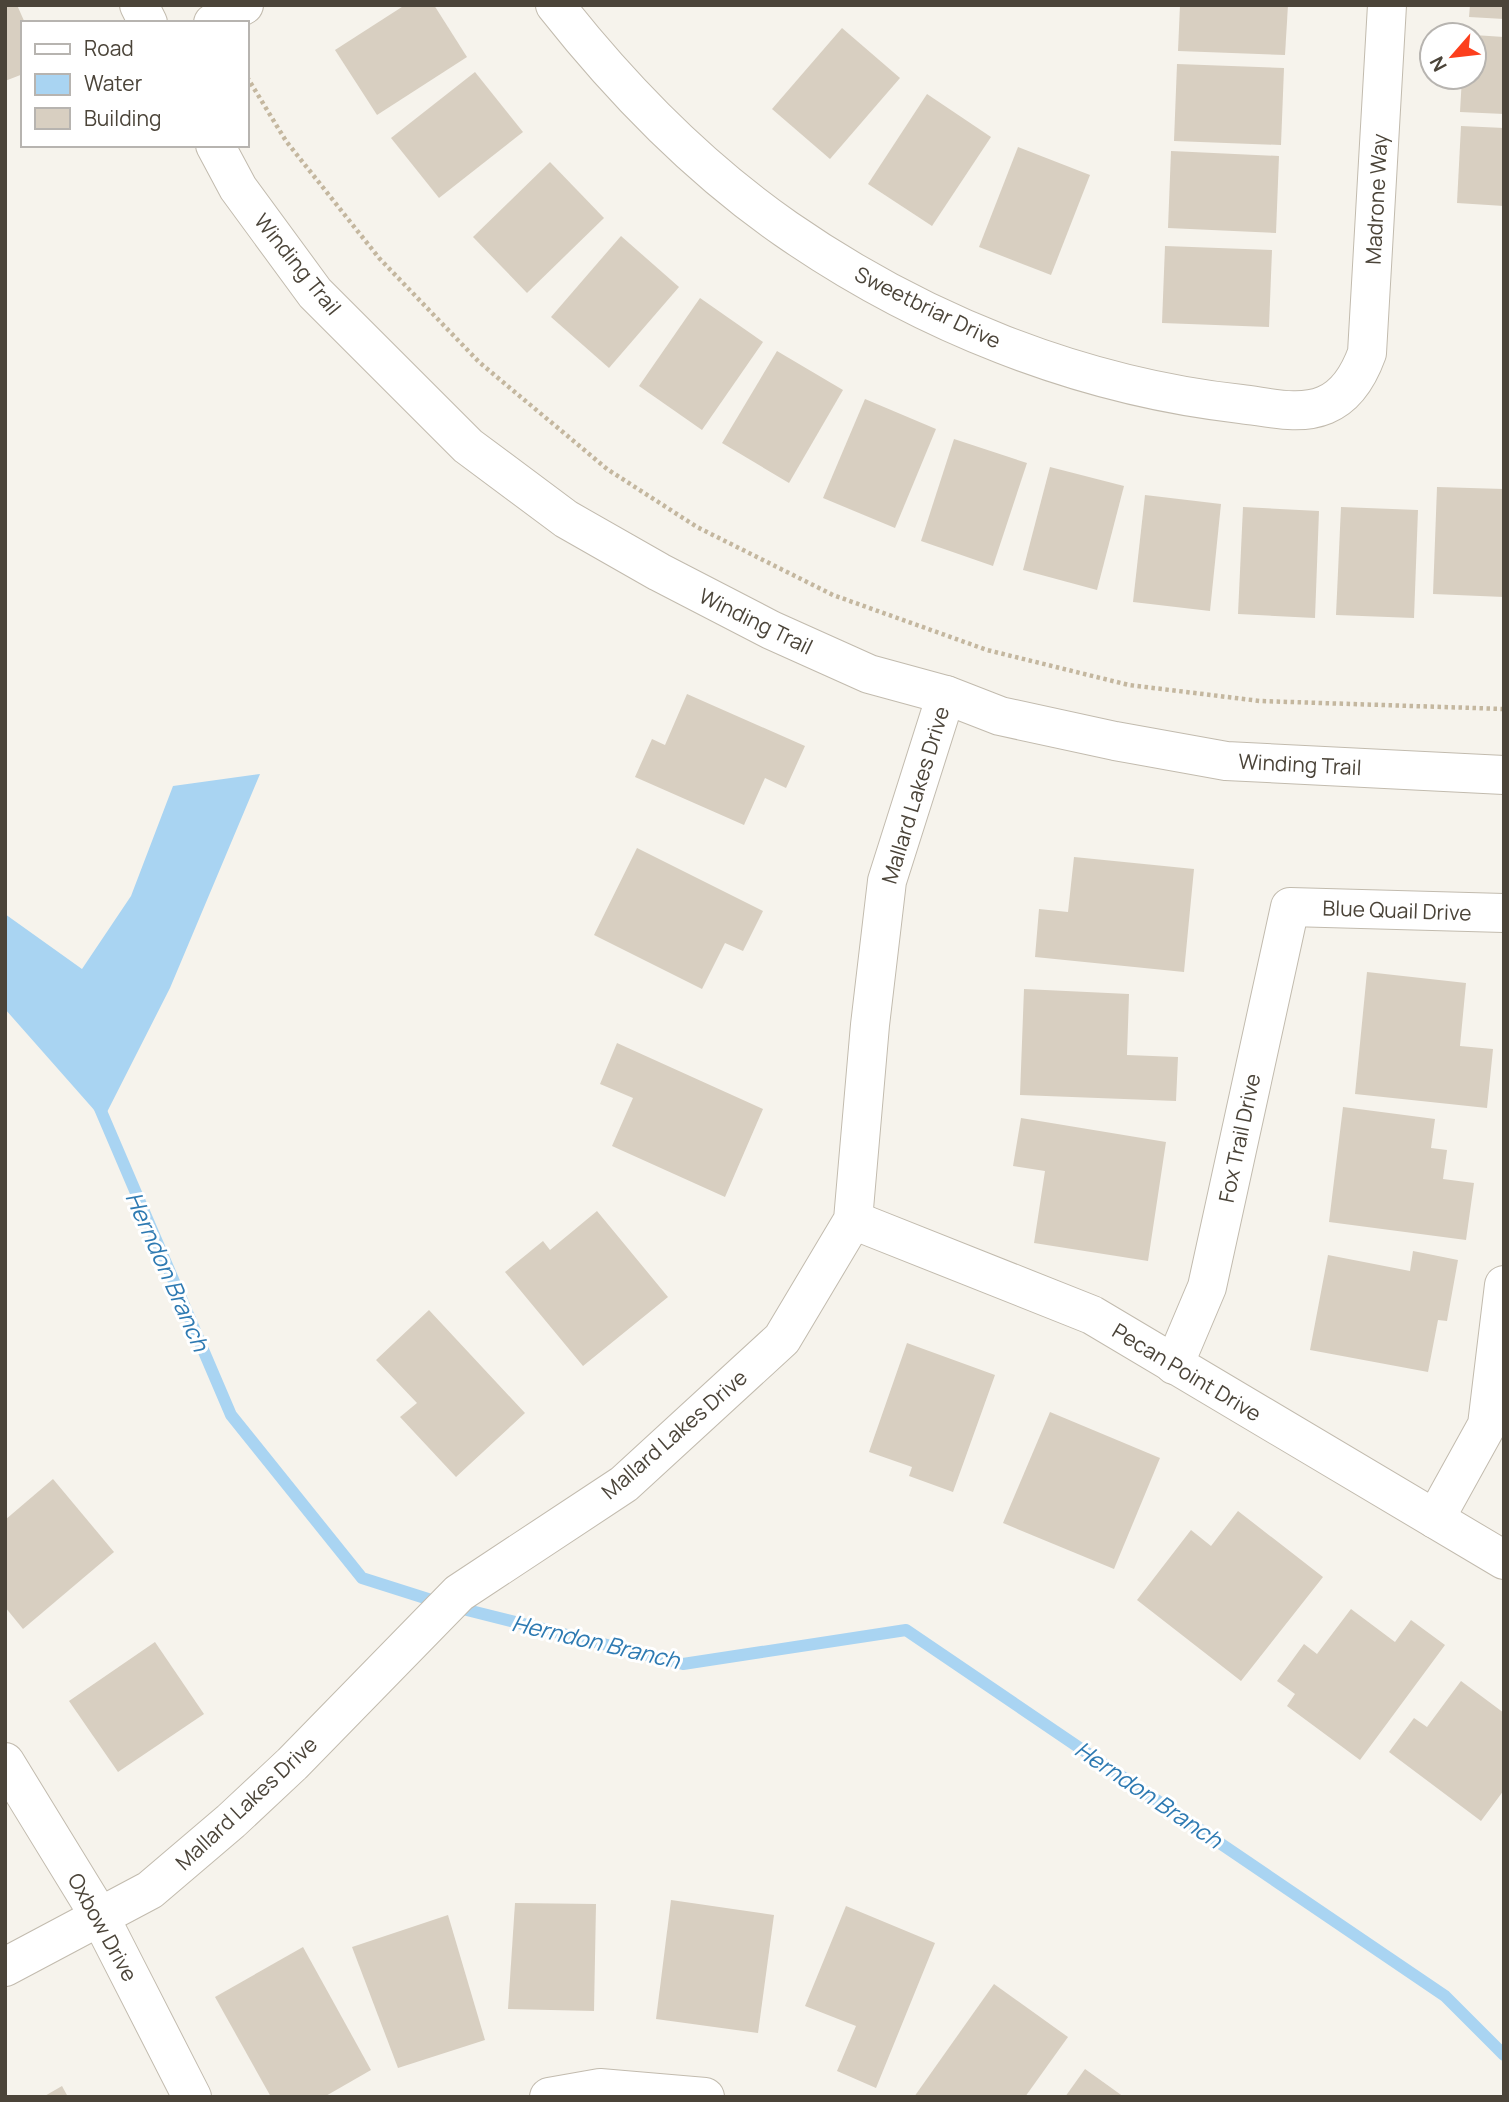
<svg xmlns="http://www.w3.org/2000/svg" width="1509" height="2102" font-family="Manrope,sans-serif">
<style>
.water{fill:#a9d4f2}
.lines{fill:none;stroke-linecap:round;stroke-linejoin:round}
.stream{stroke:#a9d4f2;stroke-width:12}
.building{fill:#d8cfc1}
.minor-casing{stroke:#c2bbae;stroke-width:40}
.path{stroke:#c4b79f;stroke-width:4.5;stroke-dasharray:3.5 3.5;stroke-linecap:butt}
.minor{stroke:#fff;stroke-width:38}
.labels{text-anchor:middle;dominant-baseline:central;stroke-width:6;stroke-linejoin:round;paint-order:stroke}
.street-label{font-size:21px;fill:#4b4439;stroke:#fff}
.water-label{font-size:23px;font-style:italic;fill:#2e7ab2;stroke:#fff}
</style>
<rect width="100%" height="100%" fill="#f6f3ec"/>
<path class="water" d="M260,774L170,988L103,1120L5,1009V914L82,969L131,896L173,786Z"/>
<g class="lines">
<path class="stream" d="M98,1104L231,1415L362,1578L447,1605L683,1664L906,1630L1445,1996L1504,2055"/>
</g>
<g class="building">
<path d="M5,5H17L25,23H23V74L5,81Z"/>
<path d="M405,5H434L467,57L377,115L335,50Z"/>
<path d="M1180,5H1288L1285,55L1178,51Z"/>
<path d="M1470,5H1504V19L1469,17Z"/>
<path d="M842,28L900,78L830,159L772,109Z"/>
<path d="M1474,35L1504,37V114L1460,112L1462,77H1474Z"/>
<path d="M1177,64L1284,68L1281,145L1174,141Z"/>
<path d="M475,72L523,132L439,198L391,138Z"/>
<path d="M927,94L991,137L932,226L868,184Z"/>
<path d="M1461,126L1504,128V206L1457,203Z"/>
<path d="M1018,147L1090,175L1051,275L979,247Z"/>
<path d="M1171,151L1279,156L1276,233L1168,228Z"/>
<path d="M550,162L604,218L527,293L473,237Z"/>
<path d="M621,236L679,287L609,368L551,317Z"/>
<path d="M1165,246L1272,250L1269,327L1162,323Z"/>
<path d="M700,298L763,342L702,430L639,386Z"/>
<path d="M777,351L843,390L789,483L722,443Z"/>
<path d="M865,399L936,429L895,528L823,498Z"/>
<path d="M954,439L1027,463L993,566L921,541Z"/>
<path d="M1050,467L1124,486L1097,590L1023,570Z"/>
<path d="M1437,487L1504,489V597L1433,594Z"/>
<path d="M1145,495L1221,504L1210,611L1133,602Z"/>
<path d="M1243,507L1319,511L1315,618L1238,614Z"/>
<path d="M1341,507L1418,510L1414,618L1336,615Z"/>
<path d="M687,694L805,746L786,788L765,778L744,825L635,777L652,739L665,745Z"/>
<path d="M637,848L763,911L743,951L725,943L702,989L594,935Z"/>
<path d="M1074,857L1194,869L1184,972L1035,957L1039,909L1068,912Z"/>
<path d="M1367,972L1466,983L1460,1046L1493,1049L1487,1108L1355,1094Z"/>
<path d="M1024,989L1129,994L1127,1055L1178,1057L1176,1101L1020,1095Z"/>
<path d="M617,1043L763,1109L725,1197L612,1146L633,1098L600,1084Z"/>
<path d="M1343,1107L1435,1119L1431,1148L1447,1150L1443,1179L1474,1183L1466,1240L1329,1222Z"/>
<path d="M1021,1118L1166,1142L1148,1261L1034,1243L1045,1171L1013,1166Z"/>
<path d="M597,1211L668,1297L583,1366L505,1272L543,1241L550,1250Z"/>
<path d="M1413,1251L1458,1260L1447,1321L1438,1320L1428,1372L1310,1350L1328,1255L1410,1271Z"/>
<path d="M429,1310L525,1413L456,1477L400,1417L417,1403L376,1360Z"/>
<path d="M907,1343L995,1375L953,1492L909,1476L912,1467L869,1452Z"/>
<path d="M1050,1412L1160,1458L1114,1569L1003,1523Z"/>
<path d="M53,1479L114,1552L23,1629L5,1607V1520Z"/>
<path d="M1238,1511L1323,1577L1241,1681L1137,1600L1191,1530L1211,1546Z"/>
<path d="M1351,1609L1395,1642L1411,1620L1445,1645L1360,1760L1287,1706L1295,1694L1277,1681L1304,1644L1317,1654Z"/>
<path d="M155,1642L204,1714L118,1772L69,1701Z"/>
<path d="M1461,1681L1504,1713V1790L1481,1821L1389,1752L1414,1718L1427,1727Z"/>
<path d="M671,1900L774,1915L758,2033L656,2019Z"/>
<path d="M515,1903L596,1904L594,2011L508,2009Z"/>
<path d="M846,1906L935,1943L876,2088L837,2071L856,2026L805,2006Z"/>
<path d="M448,1915L485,2040L398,2068L352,1947Z"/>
<path d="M303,1947L371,2070L324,2097H271L215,1997Z"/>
<path d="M994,1984L1068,2037L1025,2097H914Z"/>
<path d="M1085,2069L1124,2097H1065Z"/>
<path d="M62,2086L68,2097H43Z"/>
</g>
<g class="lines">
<defs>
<g id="minor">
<path d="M139,5L148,23"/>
<path d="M555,5C622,90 697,167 786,229C920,322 1079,386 1241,404C1268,407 1299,416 1325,405C1347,396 1359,375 1367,353L1387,5"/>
<path d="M213,23L244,5"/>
<path d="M215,145L238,188L315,293L468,446L566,519L659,572L771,630L869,674L946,695L1000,716L1115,741L1226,761L1504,775"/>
<path d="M853,1220L1092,1315L1504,1560"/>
<path d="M1174,1365L1207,1287L1290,907L1504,913"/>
<path d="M1435,1519L1487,1425L1504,1285"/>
<path d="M5,1762L100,1917L192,2097"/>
<path d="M5,1967L150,1890L231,1821L292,1764L459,1593L624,1484L782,1339L853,1220L870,1025L887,881L946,695"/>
<path d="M549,2097L600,2088L705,2097"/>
</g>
</defs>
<use href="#minor" class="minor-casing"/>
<path class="path" d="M247,77L286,141L379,258L479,362L607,469L697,527L833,595L987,650L1129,685L1260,701L1504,709"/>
<use href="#minor" class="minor"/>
</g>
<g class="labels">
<g class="street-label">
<text transform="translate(1376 199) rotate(-87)">Madrone Way</text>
<text transform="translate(298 264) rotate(51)">Winding Trail</text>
<text transform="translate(928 307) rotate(26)">Sweetbriar Drive</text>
<text transform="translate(756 621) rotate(26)">Winding Trail</text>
<text transform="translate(1300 764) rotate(3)">Winding Trail</text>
<text transform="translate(915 795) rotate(-73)">Mallard Lakes Drive</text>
<text transform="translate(1397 910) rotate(2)">Blue Quail Drive</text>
<text transform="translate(1239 1138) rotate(-78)">Fox Trail Drive</text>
<text transform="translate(1187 1372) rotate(31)">Pecan Point Drive</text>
<text transform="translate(674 1434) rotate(-41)">Mallard Lakes Drive</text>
<text transform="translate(246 1803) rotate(-43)">Mallard Lakes Drive</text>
<text transform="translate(103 1927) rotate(61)">Oxbow Drive</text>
</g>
<g class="water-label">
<text transform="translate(168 1271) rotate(66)">Herndon Branch</text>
<text transform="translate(596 1641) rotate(13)">Herndon Branch</text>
<text transform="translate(1149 1794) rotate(34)">Herndon Branch</text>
</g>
</g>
<rect width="1509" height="2102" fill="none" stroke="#4b4439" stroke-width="14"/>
<rect x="21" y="21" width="228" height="126" fill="#ffffff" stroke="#b7b4b0" stroke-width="2"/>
<rect x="35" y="44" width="35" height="10" fill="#ffffff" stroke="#b7b4b0" stroke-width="2"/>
<text x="84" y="56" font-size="21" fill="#4b4439">Road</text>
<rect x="35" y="74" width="35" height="21" fill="#a9d4f2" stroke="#b7b4b0" stroke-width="2"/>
<text x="84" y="91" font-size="21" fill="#4b4439">Water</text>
<rect x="35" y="108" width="35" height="21" fill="#d8cfc1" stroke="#b7b4b0" stroke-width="2"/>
<text x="84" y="126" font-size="21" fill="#4b4439">Building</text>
<g transform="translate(1453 56) rotate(242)"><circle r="33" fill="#ffffff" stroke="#b7b4b0" stroke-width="2"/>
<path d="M0-5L12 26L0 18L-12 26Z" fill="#fc3f1d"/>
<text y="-10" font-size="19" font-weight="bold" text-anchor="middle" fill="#4b4439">N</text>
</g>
</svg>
